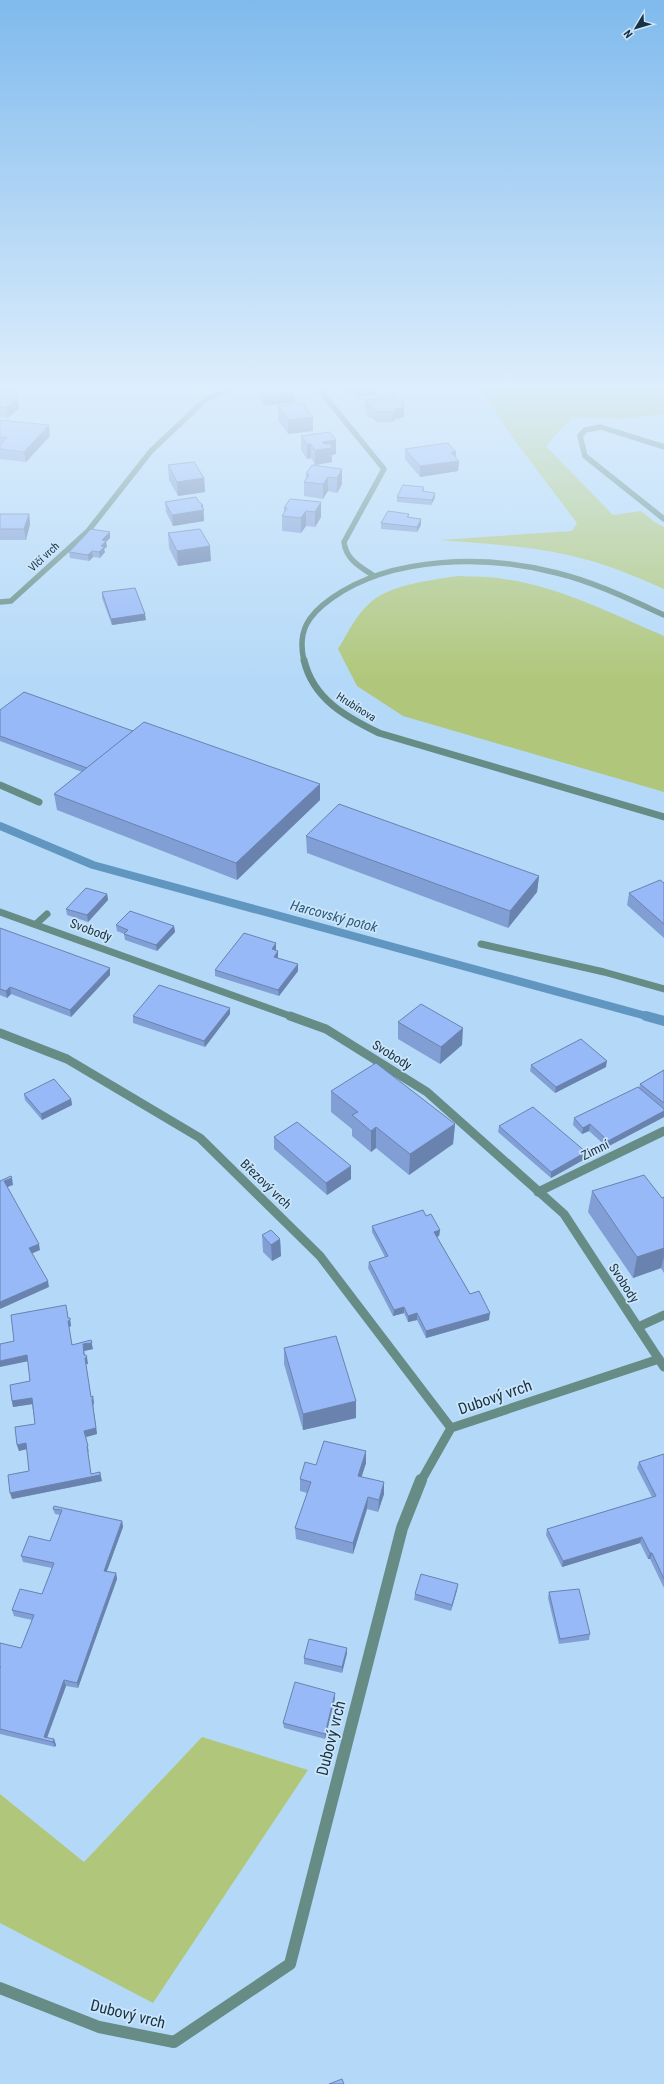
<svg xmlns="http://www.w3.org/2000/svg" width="664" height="2084" font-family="'Roboto Condensed',sans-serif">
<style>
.green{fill:#b0c77b}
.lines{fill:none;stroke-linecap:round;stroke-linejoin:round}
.stream-far1{stroke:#6196c0;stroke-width:8}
.stream{stroke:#6196c0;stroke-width:10}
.lane-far1{stroke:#668c85;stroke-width:7}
.lane{stroke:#668c85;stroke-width:9}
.street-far3{stroke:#668c85;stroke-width:5.5}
.street-far2{stroke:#668c85;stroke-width:7}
.street-far1{stroke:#668c85;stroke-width:9}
.street{stroke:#668c85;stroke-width:12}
.wall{fill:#829fd5}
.shaded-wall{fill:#6a82ae}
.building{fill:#97b9f8;stroke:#6a82ae}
.labels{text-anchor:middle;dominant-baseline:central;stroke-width:3.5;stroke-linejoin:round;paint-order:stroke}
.far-street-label{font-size:11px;fill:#173145;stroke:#cce5f9}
.street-label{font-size:13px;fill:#173145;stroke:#cce5f9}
.water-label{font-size:14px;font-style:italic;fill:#29587b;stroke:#cce5f9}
.near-street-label{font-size:16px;fill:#173145;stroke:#cce5f9}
</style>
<rect width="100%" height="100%" fill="#b4d9f8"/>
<g class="green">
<path d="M480,388H664V414L624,419L572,417L546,446L613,515L641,511L656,523L664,527V589C637,577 609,565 580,558C535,546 487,544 440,540L572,531L577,523L515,441Z"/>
<path d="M458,576C473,577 489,576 504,579C560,587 612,614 664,636V792L403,716L357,686L338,649C348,633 356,614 372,601C393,584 432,580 458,576Z"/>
<path d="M202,1737L308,1770L153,2003L0,1923V1794L84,1862Z"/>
</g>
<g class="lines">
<path class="stream-far1" d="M0,826L93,865L650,1017"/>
<path class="stream" d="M646,1016L664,1021"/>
<g class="lane-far1">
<path d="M0,785L39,802"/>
<path d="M36,924L47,914"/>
<path d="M481,944L604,972L664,989"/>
</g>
<path class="lane" d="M638,1327L664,1315"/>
<g class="street-far3">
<path d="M318,388L384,469L344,542C346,560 361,567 374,576"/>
<path d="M664,447L601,427L585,430L580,436L585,456L664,519"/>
<path d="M0,602L11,601L88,531L151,451L206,399L234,388"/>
<path d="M304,661C297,631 308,615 332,598C393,555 488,555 557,573C594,582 629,599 664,615"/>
</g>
<g class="street-far2">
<path d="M304,660C313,699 346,717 379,733L664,817"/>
<path d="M0,912L293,1017"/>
</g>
<g class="street-far1">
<path d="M290,1016L326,1029L427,1092L564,1214L664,1367"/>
<path d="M0,1033L67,1059L200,1138L320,1256L451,1428"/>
<path d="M538,1192L664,1131"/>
<path d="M421,1481L451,1428L659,1359"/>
</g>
<path class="street" d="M0,1988L99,2027L174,2042L290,1964L402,1528L421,1480"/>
</g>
<g class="wall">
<path d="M0,388H20L16,394L0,393Z"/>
<path d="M345,388H376V395L356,397L352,393L348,394L345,390Z"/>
<path d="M259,389L295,402L265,406L259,399Z"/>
<path d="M0,396L19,408L8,418L0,417Z"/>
<path d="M365,400H398L404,401V417L396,419L392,422H376L372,418L367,417V412L365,409Z"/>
<path d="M278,406L313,417V431L288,434L278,420Z"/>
<path d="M0,420L50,436L26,462L0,459Z"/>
<path d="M301,436L336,440V454L332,455V462L315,465L311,458L307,459L301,450Z"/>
<path d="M405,449L456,452L455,457L459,461L458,471L420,477L405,459Z"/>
<path d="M168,465L204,478L205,492L178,496L169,480Z"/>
<path d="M342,469V484L337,493L328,491L323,499L304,496V482L306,479V474Z"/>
<path d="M424,487V491L435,498L431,505L397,502V497Z"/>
<path d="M198,501L203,505L204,521L173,526L166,512L165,502Z"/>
<path d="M321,502V517L315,527L306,526L301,533L282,531V516L284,513V508Z"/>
<path d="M0,514H29L30,524L26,540H0Z"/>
<path d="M409,514V518L421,519V525L417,532L381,529V523Z"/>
<path d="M168,533L211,561L178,566L169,548Z"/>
<path d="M110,538L106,542L107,547L104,549L105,552L100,558L93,557L89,561L70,558L69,552Z"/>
<path d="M102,592L146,620L112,625L102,598Z"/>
<path d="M0,710L320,800L237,880L57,810L54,794L82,772L0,741Z"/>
<path d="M306,836L539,876L537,892L508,928L307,853Z"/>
<path d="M664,883V938L627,905L629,893Z"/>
<path d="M107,894L108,900L88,922L67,915L66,909Z"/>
<path d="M116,925L174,926L175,932L157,951L125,940L124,934L117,931Z"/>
<path d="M0,928L110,975L71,1017L11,994L7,998L0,995Z"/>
<path d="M276,943V950L278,951V958L298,971L279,996L215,976V970Z"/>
<path d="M230,1014L205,1047L133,1023V1016Z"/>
<path d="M398,1022L462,1045L440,1064L398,1039Z"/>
<path d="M531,1065L606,1067L555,1093L530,1071Z"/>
<path d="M664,1070V1117L607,1147L589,1131L582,1134L573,1125L574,1118L639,1088L640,1084Z"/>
<path d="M331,1091L455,1124L453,1144L409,1175L376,1148L371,1152L352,1136V1129L331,1112Z"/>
<path d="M24,1094L71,1099L72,1105L42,1120L25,1100Z"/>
<path d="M499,1126L586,1152L585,1159L551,1178L498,1132Z"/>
<path d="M274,1137L351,1179L327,1195L274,1149Z"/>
<path d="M592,1191L662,1198L664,1197V1273L661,1268L633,1278L588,1212Z"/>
<path d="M426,1216L440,1230L439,1236L437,1237L470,1294L489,1320L426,1338L417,1320L408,1322L404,1313L393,1316L368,1268L369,1262L385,1257L372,1232V1226Z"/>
<path d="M262,1235L280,1239L281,1256L272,1261L263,1252Z"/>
<path d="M67,1311L68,1318H70L71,1326L69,1327L72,1345L93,1349L84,1351L85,1355L88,1364H86L91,1397L94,1402L93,1406L97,1434L86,1437L89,1452H88L91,1474L102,1481L12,1499L29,1471L27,1449L19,1451L17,1445L35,1424L32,1404L13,1407L12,1401L30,1381L28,1362L14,1341Z"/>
<path d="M284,1348L356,1418L303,1430L284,1364Z"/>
<path d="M664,1454V1588L650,1559H648L640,1543L562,1567L546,1535L547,1529L652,1497L637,1468L639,1462Z"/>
<path d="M366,1463L361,1477L384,1482V1494L378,1512L367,1509L353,1554L296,1539L295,1528L307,1493L300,1491V1479L316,1465Z"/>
<path d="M53,1509L122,1521L123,1527L107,1571L116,1573L117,1579L98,1631L78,1688L66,1686L47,1738L54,1739L56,1745L55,1747L0,1734V1643L21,1648L32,1620L14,1616L12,1610L42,1594L52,1568L23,1562L21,1556L50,1541L60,1515L55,1514Z"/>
<path d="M457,1590L451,1611L414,1600L415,1594Z"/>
<path d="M549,1592L590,1634L589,1640L559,1644L548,1598Z"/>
<path d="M347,1653L342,1673L304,1664V1658Z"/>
<path d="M335,1693V1698L325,1739L284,1728L283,1723Z"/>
</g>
<g class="shaded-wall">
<path d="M16,388H20L16,394L15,389Z"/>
<path d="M348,388H352V393L348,394Z"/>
<path d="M356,388H376V395L356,397Z"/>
<path d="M294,393L295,402L265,406V397Z"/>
<path d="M18,398L19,408L8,418L6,408Z"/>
<path d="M404,401V417L396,419L392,422L393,412Z"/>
<path d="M313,417V431L288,434V420Z"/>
<path d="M49,425L50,436L26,462L24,452Z"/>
<path d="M336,440V454L332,455V462L315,465V450L322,442Z"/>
<path d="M307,444H311V458L307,459Z"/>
<path d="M451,452H456L455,461H459L458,471L420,477V466Z"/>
<path d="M342,469V484L337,493V478Z"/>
<path d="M328,477V491L323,499V484Z"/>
<path d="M204,478L205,492L178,496L177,482Z"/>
<path d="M435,493V498L431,505L432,500Z"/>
<path d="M321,502V517L315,527V512Z"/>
<path d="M203,505L204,521L173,526L172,515L201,506Z"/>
<path d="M306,511V526L301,533V518Z"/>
<path d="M29,514L30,524L26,540L24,529Z"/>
<path d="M421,519V525L417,532V527Z"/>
<path d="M110,532V538L106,542L107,547L104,549L105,552L100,558L99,552L102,540Z"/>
<path d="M210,546L211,561L178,566L177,551Z"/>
<path d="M92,551L93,557L89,561L88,555Z"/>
<path d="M145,614L146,620L112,625L111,619Z"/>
<path d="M320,784V800L237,880L236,863Z"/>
<path d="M539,876L537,892L508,928L510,911Z"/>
<path d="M107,894L108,900L88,922L87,915Z"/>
<path d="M174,926L175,932L157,951L156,945Z"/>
<path d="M276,943V950L272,955V949Z"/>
<path d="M278,951V957L274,963V957Z"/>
<path d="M298,964V971L279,996L278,990Z"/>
<path d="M110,968V975L71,1017L70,1010Z"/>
<path d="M10,987L11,994L7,998L6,991Z"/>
<path d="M230,1008V1014L205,1047L204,1041Z"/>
<path d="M463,1028L462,1045L440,1064L441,1047Z"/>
<path d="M607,1061L606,1067L555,1093L556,1087Z"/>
<path d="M71,1099L72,1105L42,1120L41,1114Z"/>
<path d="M664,1111V1117L607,1147L608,1141Z"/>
<path d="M455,1124L453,1144L409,1175L410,1154Z"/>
<path d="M590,1124L589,1131L582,1134L583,1128Z"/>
<path d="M376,1127V1148L371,1152V1131Z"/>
<path d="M586,1152L585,1159L551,1178V1172Z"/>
<path d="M351,1166V1179L327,1195L326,1183Z"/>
<path d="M12,1178L13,1185L5,1188L4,1181Z"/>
<path d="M440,1230L439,1236L434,1238V1232Z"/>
<path d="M280,1239L281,1256L272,1261L271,1245Z"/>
<path d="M39,1244L40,1250L31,1254L29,1248Z"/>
<path d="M664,1248V1257L661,1268L633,1278L637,1257Z"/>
<path d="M48,1281L49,1287L0,1309V1302Z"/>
<path d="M66,1305L68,1321L70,1320L71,1326L69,1327L68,1318Z"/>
<path d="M404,1307V1313L393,1316L394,1310Z"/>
<path d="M417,1313V1320L408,1322V1316Z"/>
<path d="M490,1313L489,1320L426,1338V1331Z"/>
<path d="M91,1340L93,1349L84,1351L85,1358L87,1357L88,1364H86L83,1344Z"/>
<path d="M27,1355L29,1361L0,1367V1361Z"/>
<path d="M93,1396L94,1402L93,1406L97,1434L86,1437L84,1431L92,1400Z"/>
<path d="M32,1398L33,1404L13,1407L12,1401Z"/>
<path d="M356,1401V1418L303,1430V1414Z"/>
<path d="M26,1443L27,1449L19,1451L17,1445Z"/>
<path d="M366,1451V1463L358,1488V1476Z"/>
<path d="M100,1472L102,1481L12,1499L10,1493L91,1477Z"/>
<path d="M384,1482V1494L378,1512L379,1500Z"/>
<path d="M368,1497L367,1509L353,1554V1543Z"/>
<path d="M122,1521L123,1527L105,1576L104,1571Z"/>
<path d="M642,1537L640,1543L562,1567L563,1561Z"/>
<path d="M650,1553H652L650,1559H648Z"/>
<path d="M116,1573L117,1579L78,1688L77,1683Z"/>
<path d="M458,1584L457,1590L451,1611L452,1605Z"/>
<path d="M347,1648V1653L342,1673V1667Z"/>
<path d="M64,1680L66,1686L46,1740L44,1737Z"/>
<path d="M335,1693V1698L325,1739V1734Z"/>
<path d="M54,1739L56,1745L55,1747L53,1742Z"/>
</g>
<g class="building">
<path d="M0,388H16L15,389Z"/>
<path d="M269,388H291L294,393L265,397L259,389Z"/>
<path d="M393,395L398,400L404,401L402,404L405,407L396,409L393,412H376L373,408L367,407L370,405L365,400Z"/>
<path d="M0,396L18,398L6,408L0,407Z"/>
<path d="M302,403L313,417L288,420L278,406Z"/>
<path d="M0,420L49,425L24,452L0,449V445L7,438L0,437Z"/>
<path d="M330,432L336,440L322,442L324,444H330L332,448L315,450L311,444H307L301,436Z"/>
<path d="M448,443L456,452H451L459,461L420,466L405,449Z"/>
<path d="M194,462L204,478L177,482L168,465Z"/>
<path d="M312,465L342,469L337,478L328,477L323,484L304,482L309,475L306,474Z"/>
<path d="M403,485L424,487L422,491L435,493L432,500L397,497Z"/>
<path d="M196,497L198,501L203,505L201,506L204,510L172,515L165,502Z"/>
<path d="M290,499L321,502L315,512L306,511L301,518L282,516L287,508H284Z"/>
<path d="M388,511L409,514L407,517L421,519L417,527L381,523Z"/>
<path d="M0,514H29L24,529H0Z"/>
<path d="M91,529L110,532L102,540L106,541L101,546L104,547L99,552L92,551L88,555L69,552Z"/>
<path d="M200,529L210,546L177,551L168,533Z"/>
<path d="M135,588L145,614L111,619L102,592Z"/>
<path d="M24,692L133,731L87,768L0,736V710Z"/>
<path d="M144,722L320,784L236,863L54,794Z"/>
<path d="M339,804L539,876L510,911L306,836Z"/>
<path d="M660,880L664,883V924L629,893Z"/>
<path d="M86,888L107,894L87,915L66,909Z"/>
<path d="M130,911L174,926L156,945L124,934L128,930L116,925Z"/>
<path d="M0,928L110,968L70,1010L10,987L6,991L0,989Z"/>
<path d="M244,933L276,943L272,949L278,951L274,957L298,964L278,990L215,970Z"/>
<path d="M159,985L230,1008L204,1041L133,1016Z"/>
<path d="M421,1004L463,1028L441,1047L398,1022Z"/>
<path d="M581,1039L607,1061L556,1087L531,1065Z"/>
<path d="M376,1063L455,1124L410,1154L376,1127L371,1131L352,1115L358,1112L331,1091Z"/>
<path d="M664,1070V1103L640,1084Z"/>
<path d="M54,1079L71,1099L41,1114L24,1094Z"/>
<path d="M638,1087L664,1109V1111L608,1141L590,1124L583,1128L574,1118Z"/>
<path d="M533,1107L586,1152L551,1172L499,1126Z"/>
<path d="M297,1122L351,1166L326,1183L274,1137Z"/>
<path d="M644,1175L662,1198L664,1197V1248L637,1257L592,1191Z"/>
<path d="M11,1176L12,1178L4,1181L39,1244L29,1248L48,1281L0,1302V1181Z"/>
<path d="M423,1210L426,1216L431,1214L440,1230L434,1232L470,1294L479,1291L490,1313L426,1331L417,1313L408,1316L404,1307L394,1310L369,1262L388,1256L372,1226Z"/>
<path d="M271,1230L280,1239L271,1245L262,1235Z"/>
<path d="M66,1305L68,1318H70V1320L68,1321L72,1345L91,1340L92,1343L83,1344L84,1355H86L87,1357L85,1358L91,1397L93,1396L92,1400L96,1428L84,1431L88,1446H87L91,1474L100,1472V1475L10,1493L8,1475L29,1471L26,1443L17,1445L15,1427L35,1424L32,1398L12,1401L10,1385L30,1381L27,1355L0,1361V1344L14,1341L11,1315Z"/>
<path d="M336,1336L356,1401L303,1414L284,1348Z"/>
<path d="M324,1441L366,1451L358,1476L384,1482L379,1500L368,1497L353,1543L295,1528L311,1482L300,1479L305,1462L316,1465Z"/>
<path d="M664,1454V1579L652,1553H650L642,1537L563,1561L547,1529L656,1496L639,1462Z"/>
<path d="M54,1506L122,1521L104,1571L116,1573L97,1626L77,1683L64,1680L44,1737L54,1739L53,1742L0,1729V1668L1,1667H0V1643L21,1648L34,1615L12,1610L20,1589L42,1594L54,1563L21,1556L29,1536L50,1541L62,1510L53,1509Z"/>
<path d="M421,1574L458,1584L452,1605L415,1594Z"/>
<path d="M579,1589L590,1634L560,1639L549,1592Z"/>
<path d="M309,1639L347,1648L342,1667L304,1658Z"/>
<path d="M295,1682L335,1693L325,1734L283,1723Z"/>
<path d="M342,2079L344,2084H329Z"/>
</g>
<linearGradient id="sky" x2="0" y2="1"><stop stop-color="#7fbaed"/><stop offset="0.57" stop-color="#ddeefc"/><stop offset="1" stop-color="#ddeefc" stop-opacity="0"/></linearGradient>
<rect width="664" height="679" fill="url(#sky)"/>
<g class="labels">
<g class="far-street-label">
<text transform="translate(44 557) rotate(-43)">Vlčí vrch</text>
<text transform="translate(356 707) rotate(32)">Hrubínova</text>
</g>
<g class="street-label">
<text transform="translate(91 930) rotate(20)">Svobody</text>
<text transform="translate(392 1055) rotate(32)">Svobody</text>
<text transform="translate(595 1150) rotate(-26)">Zimní</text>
<text transform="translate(266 1184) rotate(44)">Březový vrch</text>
<text transform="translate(624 1283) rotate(57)">Svobody</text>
</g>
<g class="water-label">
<text transform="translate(334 916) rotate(15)">Harcovský potok</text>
</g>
<g class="near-street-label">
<text transform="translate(495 1397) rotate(-19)">Dubový vrch</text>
<text transform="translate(331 1738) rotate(-76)">Dubový vrch</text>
<text transform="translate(128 2014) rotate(14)">Dubový vrch</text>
</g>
</g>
<g transform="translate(636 28) rotate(232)" stroke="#cce5f9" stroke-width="3" paint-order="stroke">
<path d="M0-3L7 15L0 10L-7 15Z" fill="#173145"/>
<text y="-6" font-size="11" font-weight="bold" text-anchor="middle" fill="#173145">N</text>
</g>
</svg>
